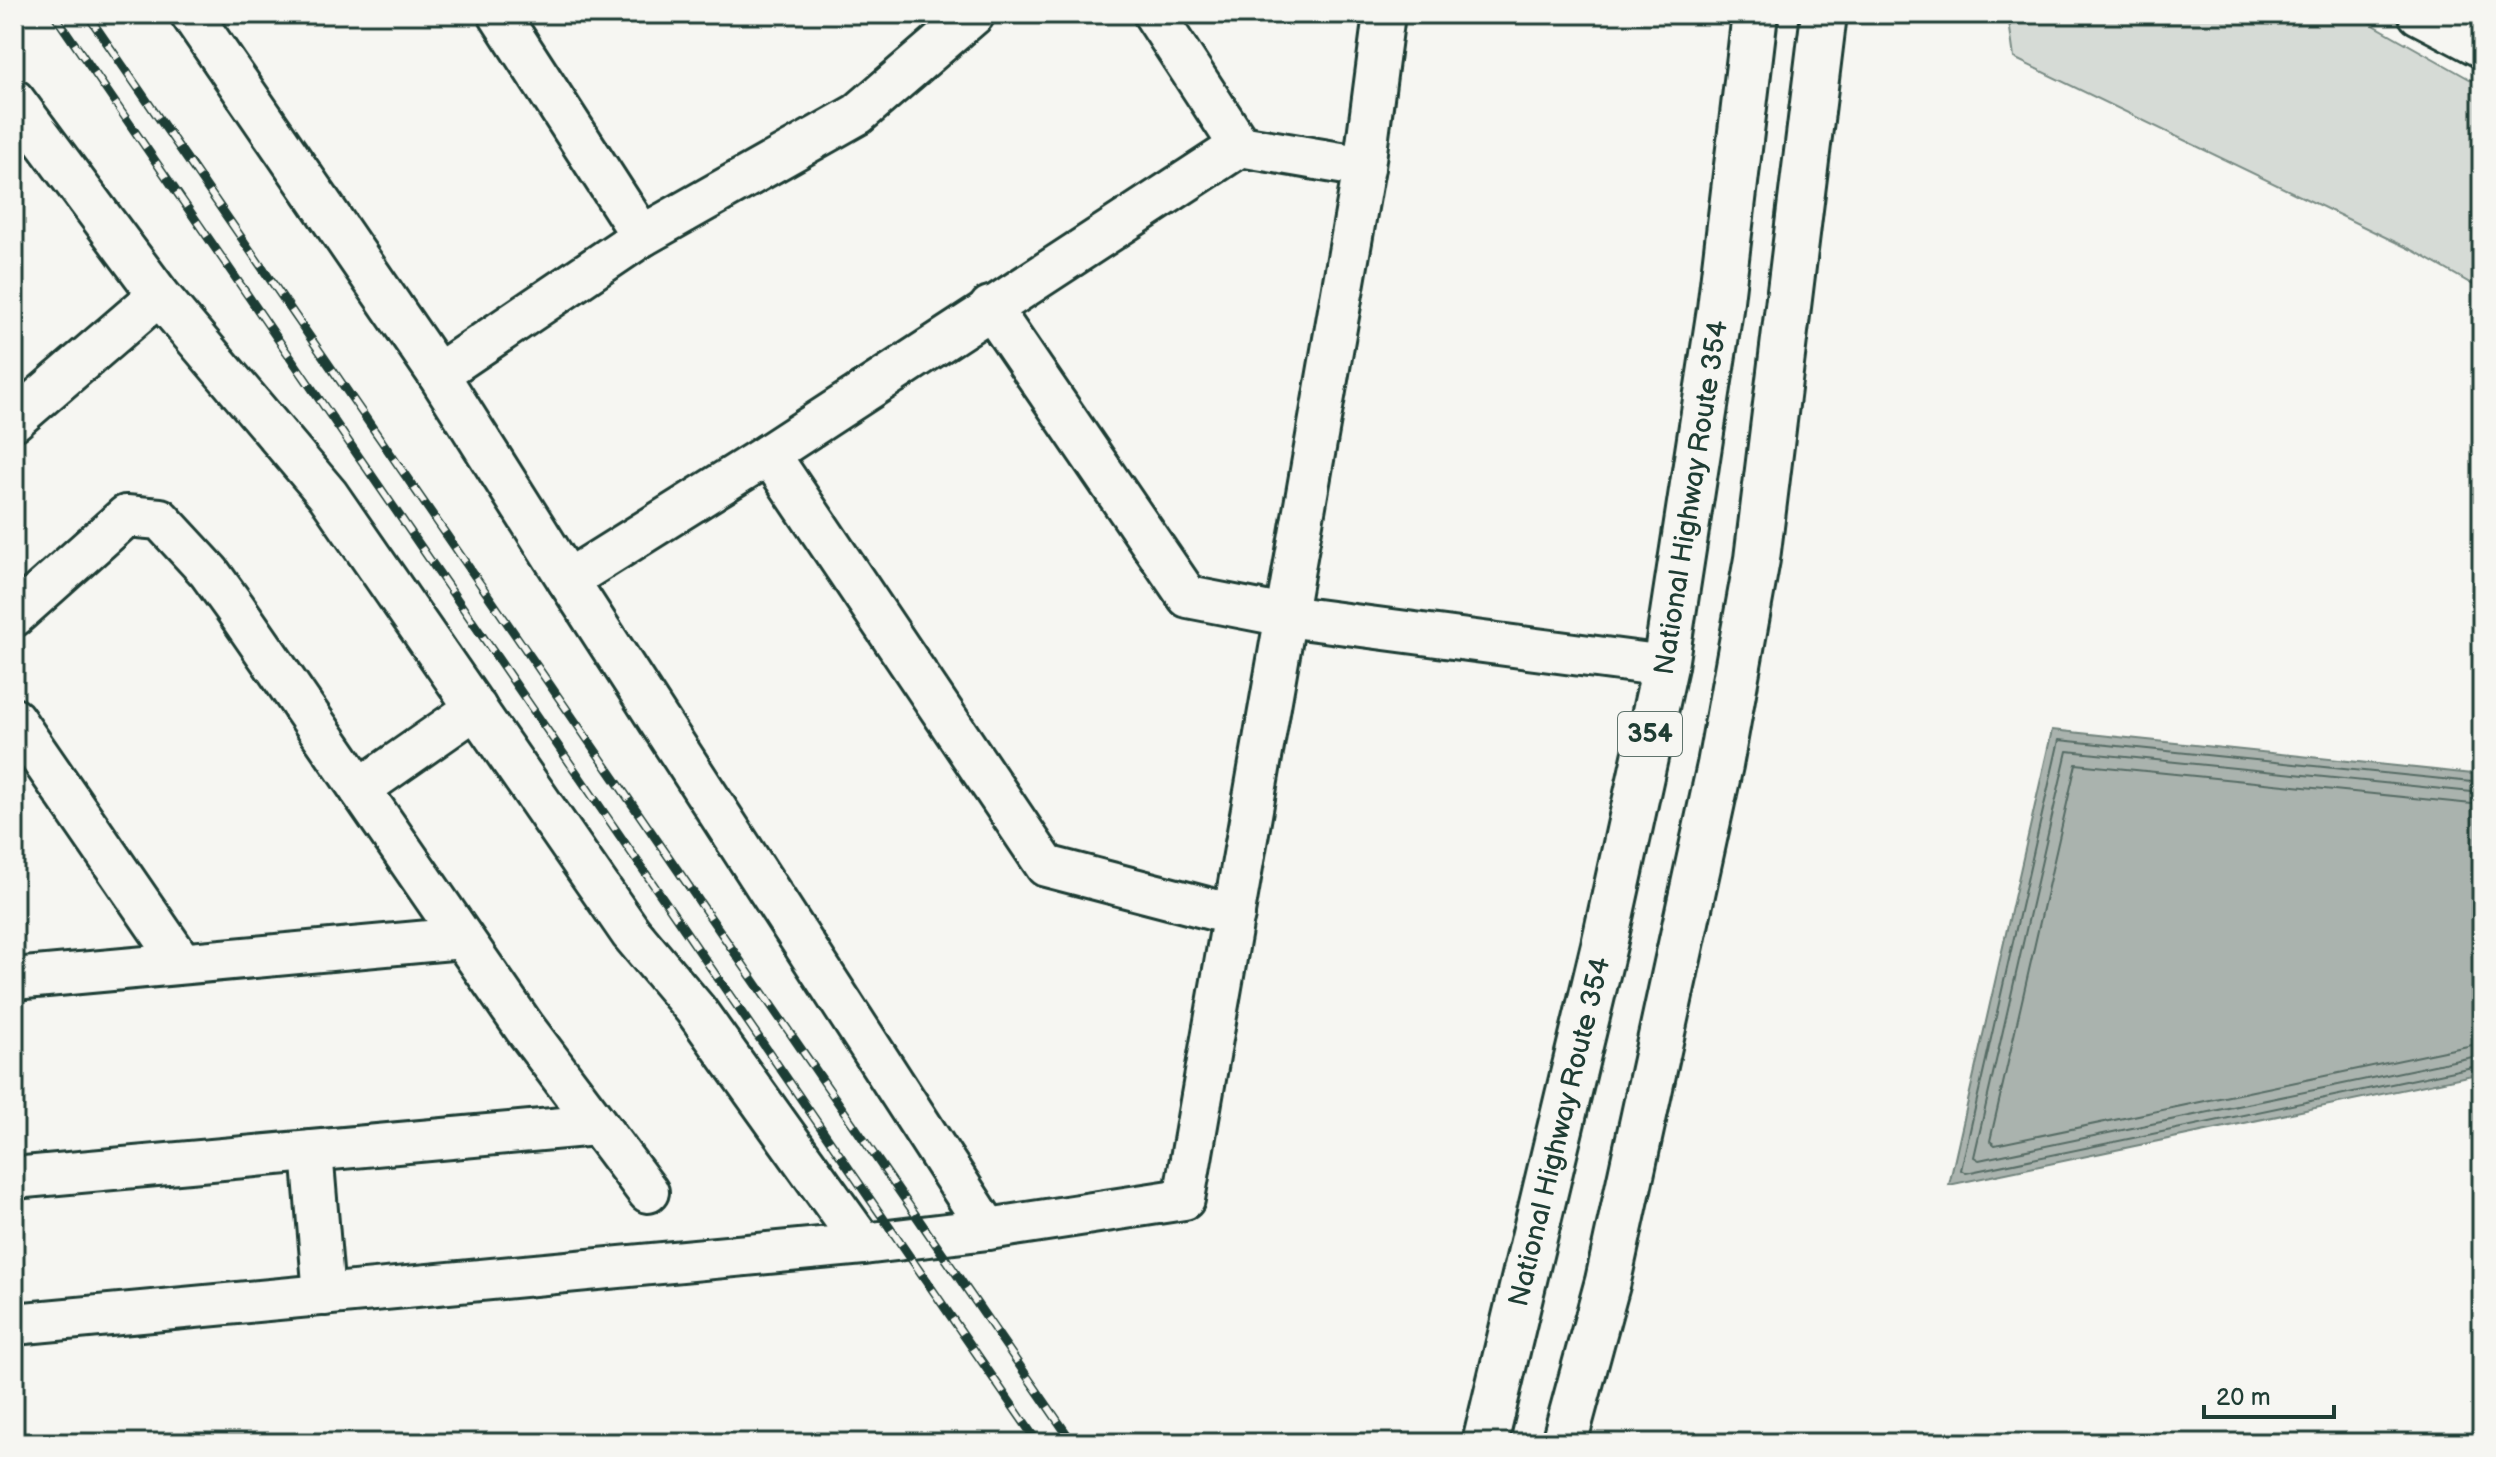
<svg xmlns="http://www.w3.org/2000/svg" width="2496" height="1457" font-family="'Balsamiq Sans',sans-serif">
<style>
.green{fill:#d6dbd6;stroke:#7a8c85;stroke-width:2}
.water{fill:#aab3ae;stroke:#72847d;stroke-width:2}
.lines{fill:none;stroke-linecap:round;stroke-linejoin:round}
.shore{stroke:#576c65;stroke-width:2}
.minor-casing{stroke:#1f3d34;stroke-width:46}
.trunk-casing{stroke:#1f3d34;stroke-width:50}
.minor{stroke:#f6f6f2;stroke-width:40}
.trunk{stroke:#f6f6f2;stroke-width:44}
.rail-casing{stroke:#1f3d34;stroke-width:9}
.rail{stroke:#f6f6f2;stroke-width:6;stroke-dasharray:18;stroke-linecap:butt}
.labels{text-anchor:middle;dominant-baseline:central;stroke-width:6;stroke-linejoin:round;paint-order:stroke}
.shield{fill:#f6f6f2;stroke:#60746d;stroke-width:2}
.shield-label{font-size:26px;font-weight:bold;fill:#1f3d34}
.street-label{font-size:28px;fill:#1f3d34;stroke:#f6f6f2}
</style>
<rect width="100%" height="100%" fill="#f6f6f2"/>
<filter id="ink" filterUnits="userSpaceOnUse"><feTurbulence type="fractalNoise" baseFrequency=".0125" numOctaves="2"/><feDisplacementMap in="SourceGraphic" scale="16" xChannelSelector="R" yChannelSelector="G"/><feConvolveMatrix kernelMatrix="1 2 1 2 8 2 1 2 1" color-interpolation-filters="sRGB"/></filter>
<g filter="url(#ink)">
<path class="green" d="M2008,14H2354L2482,86V290L2414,251L2014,58Z"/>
<path class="water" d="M2052,730L2482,775V1073L1949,1185Z"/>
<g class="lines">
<g class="shore">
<path d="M2482,783L2059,740L1961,1170L1966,1173L2482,1065"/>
<path d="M2482,793L2067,751L1974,1157L1979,1160L2482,1055"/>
<path d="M2482,805L2076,764L1990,1141L1995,1145L2482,1043"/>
</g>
<defs>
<g id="minor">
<path d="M191,14L438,374L642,236L858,114L974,14"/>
<path d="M503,14L500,16L642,236"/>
<path d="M2419,14L2482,47"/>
<path d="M14,100L159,295L328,495L631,933L695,1009L863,1244L14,1324"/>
<path d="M1240,146L1364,167"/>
<path d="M990,307L1188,597L1286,616L1665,666"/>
<path d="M438,374L568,580L769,454L1240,146L1154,14"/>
<path d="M14,420L159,295"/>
<path d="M769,454L1046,866L1234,915"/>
<path d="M568,580L988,1229L1184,1199L1364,167L1384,14"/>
<path d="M14,616L126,516L160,519L209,572L235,608L524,1027L648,1192"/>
<path d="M14,719L182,963"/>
<path d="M360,789L476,708"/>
<path d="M14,979L462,938"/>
<path d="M312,1151L324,1295"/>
<path d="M14,1178L596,1125"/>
<path d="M863,1244L988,1229"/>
</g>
<g id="trunk">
<path id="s1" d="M1485,1443L1604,945L1665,666L1720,309L1755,14"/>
<path d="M1564,1443L1608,1281L1720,765L1757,559L1824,14"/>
</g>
</defs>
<use href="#minor" class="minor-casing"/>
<use href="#trunk" class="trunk-casing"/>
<use href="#minor" class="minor"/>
<use href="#trunk" class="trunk"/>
<defs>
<g id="rail">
<path d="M54,14L1038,1443"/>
<path d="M87,14L1073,1443"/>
</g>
</defs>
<use href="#rail" class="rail-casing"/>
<use href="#rail" class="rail"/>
</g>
</g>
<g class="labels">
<rect class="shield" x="1618" y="712" width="64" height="44" rx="6"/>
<g class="shield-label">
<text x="1650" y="734">354</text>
</g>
<g class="street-label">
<text stroke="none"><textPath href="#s1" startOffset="968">National Highway Route 354</textPath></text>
<text stroke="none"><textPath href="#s1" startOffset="320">National Highway Route 354</textPath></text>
</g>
</g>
<rect width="2496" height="1457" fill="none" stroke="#f6f6f2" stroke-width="48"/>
<rect x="24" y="24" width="2448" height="1409" fill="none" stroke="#1f3d34" stroke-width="3" filter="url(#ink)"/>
<path d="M2204 1405v12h130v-12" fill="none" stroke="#1f3d34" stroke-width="4"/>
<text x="2216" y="1405" font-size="24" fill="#1f3d34" stroke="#f6f6f2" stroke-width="6" paint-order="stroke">20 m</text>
</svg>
